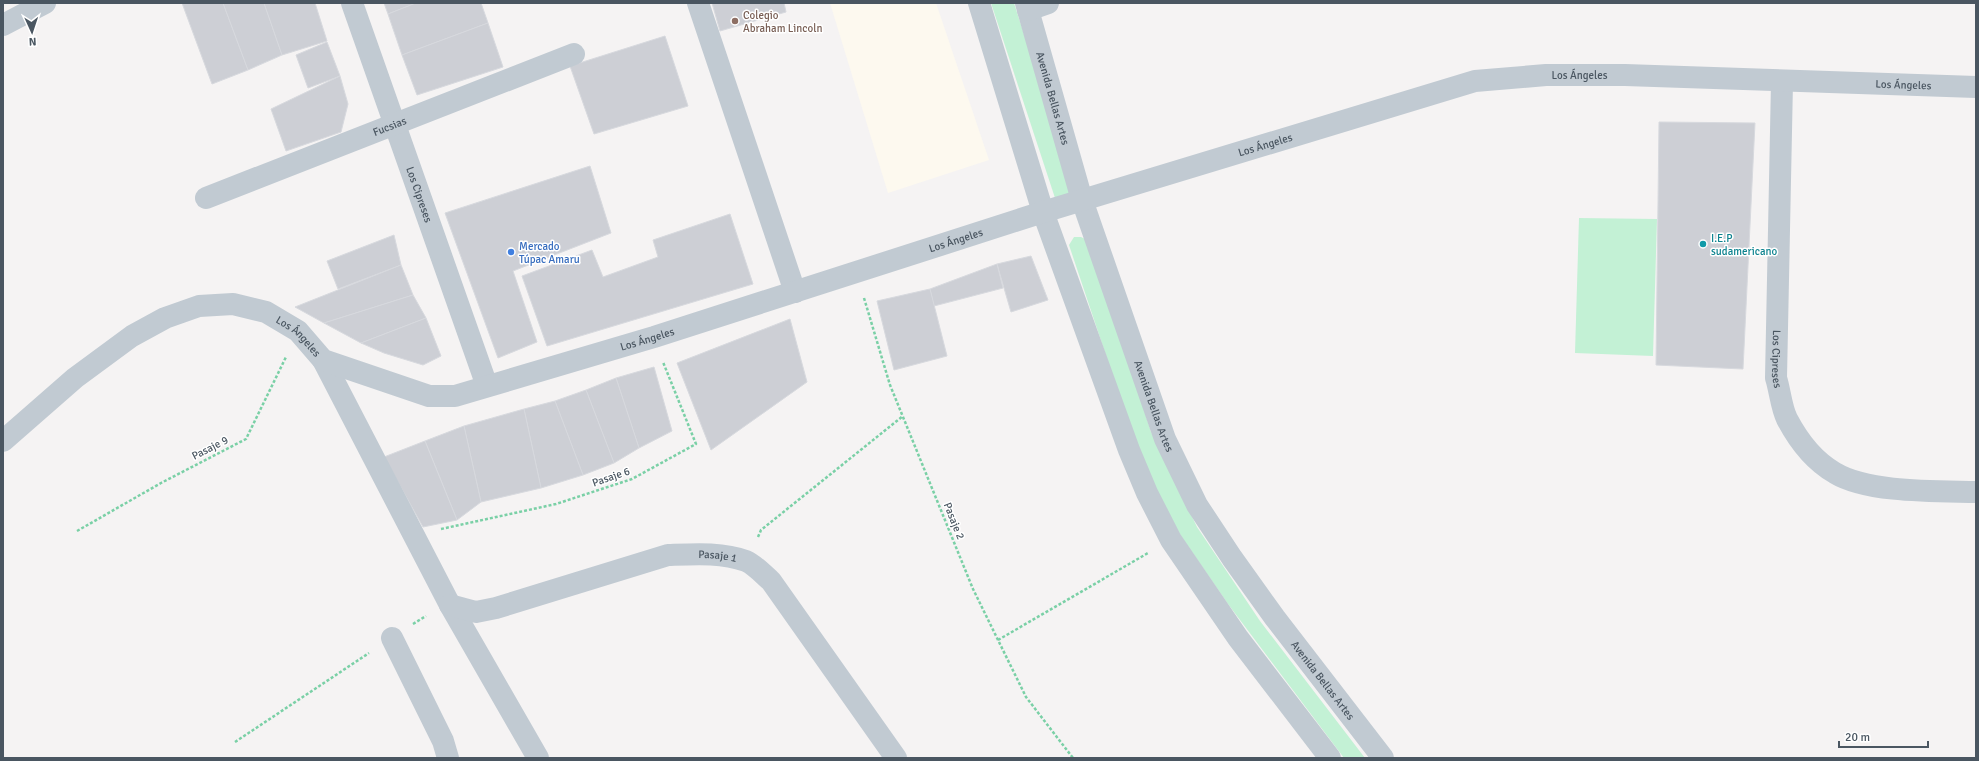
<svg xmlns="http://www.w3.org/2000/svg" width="1979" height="761" font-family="Signika,sans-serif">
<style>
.commercial{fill:#fdf9ef}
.green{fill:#c3f1d5}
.building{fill:#cdcfd5;stroke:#d7d9de}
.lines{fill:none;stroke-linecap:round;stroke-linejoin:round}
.path{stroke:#7ad0a6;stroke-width:2.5;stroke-dasharray:3 2;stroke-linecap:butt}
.minor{stroke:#c1cad2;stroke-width:22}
.education-dot{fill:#8d6e63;stroke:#fff;stroke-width:1.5}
.culture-dot{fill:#0f9aa8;stroke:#fff;stroke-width:1.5}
.shop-dot{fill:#3f7fe0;stroke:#fff;stroke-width:1.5}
.labels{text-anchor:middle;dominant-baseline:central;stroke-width:3;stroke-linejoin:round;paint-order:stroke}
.education-label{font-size:11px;fill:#785e54;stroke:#fff;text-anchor:start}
.street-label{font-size:11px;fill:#4a5661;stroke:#fff}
.culture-label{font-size:11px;fill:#0d838f;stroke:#fff;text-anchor:start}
.shop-label{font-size:11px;fill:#366cbe;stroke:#fff;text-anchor:start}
</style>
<rect width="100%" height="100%" fill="#f5f3f3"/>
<path class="commercial" d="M830,3H936L989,160L888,193Z"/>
<g class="green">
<path d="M991,3H1014L1077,199L1055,198Z"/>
<path d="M1579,218L1657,219L1653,356L1575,353Z"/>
<path d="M1074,237H1081L1091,242L1151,432L1197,527L1260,621L1365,758H1344L1228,604L1181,536L1156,490L1134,439L1069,245Z"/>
</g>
<g class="building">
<path d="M182,3H223L248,70L212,84Z"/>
<path d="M223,3H264L282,55L248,70Z"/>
<path d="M264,3H315L327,41L282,55Z"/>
<path d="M384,3H416L388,14Z"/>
<path d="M416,3H481L488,23L402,55L388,14Z"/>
<path d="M712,3H784L786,12L720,31Z"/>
<path d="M488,23L503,67L417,95L402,55Z"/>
<path d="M665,36L688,106L594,134L570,66Z"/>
<path d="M327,42L340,76L308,88L296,55Z"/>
<path d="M340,76L348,104L341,132L286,151L271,109Z"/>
<path d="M1659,122L1755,123L1743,369L1656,365Z"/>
<path d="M590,166L611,233L513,271L537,342L498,358L445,213Z"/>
<path d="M730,214L753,284L547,346L522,276L592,250L603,277L658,257L653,240Z"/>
<path d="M394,235L401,265L338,289L327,261Z"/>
<path d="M1031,256L1048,300L1011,312L997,264Z"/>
<path d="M997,264L1003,288L934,306L930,289Z"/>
<path d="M401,265L413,295L324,323L295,307Z"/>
<path d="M930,289L947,356L894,370L877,301Z"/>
<path d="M413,295L426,318L361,343L324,323Z"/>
<path d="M426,318L441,356L423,365L384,353L361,343Z"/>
<path d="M790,319L807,382L711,450L677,363Z"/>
<path d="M654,367L672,431L639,448L616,378Z"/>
<path d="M616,378L639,448L614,463L586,390Z"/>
<path d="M586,390L614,463L583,475L555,401Z"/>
<path d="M555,401L583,475L541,488L524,409Z"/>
<path d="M524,409L541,488L481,502L464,426Z"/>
<path d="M464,426L481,502L457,520L425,441Z"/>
<path d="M425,441L457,520L423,527L384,457Z"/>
</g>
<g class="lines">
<g class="path">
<path d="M864,298L890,385L973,589L1026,697L1073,758"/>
<path d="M441,529L556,504L632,479L696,444L663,362"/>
<path d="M77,531L161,483L246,439L286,357"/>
<path d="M758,537L761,530L903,416"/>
<path d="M413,624L426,616"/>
<path d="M998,640L1148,553"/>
<path d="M235,742L369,653"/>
</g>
<g class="minor">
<path id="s1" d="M352,3L487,386"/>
<path d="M698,3L795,292"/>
<path d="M979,3L1043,212L1129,450L1147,493L1171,540L1238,638L1330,758"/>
<path id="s2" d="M1026,3L1082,200L1165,439L1197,505L1232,558L1275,618L1383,758"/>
<path d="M1028,10L1048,3"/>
<path d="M3,25L45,3"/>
<path id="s3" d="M1782,82L1776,378C1780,390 1781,407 1787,419C1798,440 1814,461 1835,473C1868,493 1937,491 1976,492"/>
<path id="s4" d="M206,198L574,54"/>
<path d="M323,360L450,605L538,758"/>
<path id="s5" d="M3,441L75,378L132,336L165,318L199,306L233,304L266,312L298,331L323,360L429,396H455L654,337L1043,212L1475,81L1546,75H1625L1976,87"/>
<path id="s6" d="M450,605L476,612L496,608L668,555C694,554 722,552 746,561C755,565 764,575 771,581L896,758"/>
<path d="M392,638L443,741L448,758"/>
</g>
</g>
<circle class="education-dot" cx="735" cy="21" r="4"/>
<circle class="culture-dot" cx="1703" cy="244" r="4"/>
<circle class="shop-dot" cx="511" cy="252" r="4"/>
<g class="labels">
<g class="education-label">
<text x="743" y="15">Colegio<tspan x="743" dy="13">Abraham Lincoln</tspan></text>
</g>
<g class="street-label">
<text stroke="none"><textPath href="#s5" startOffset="1694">Los Ángeles</textPath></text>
<text stroke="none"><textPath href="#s5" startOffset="2018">Los Ángeles</textPath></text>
<text stroke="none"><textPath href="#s2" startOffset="99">Avenida Bellas Artes</textPath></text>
<text stroke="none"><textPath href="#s4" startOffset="197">Fucsias</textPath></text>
<text stroke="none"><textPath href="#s5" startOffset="1370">Los Ángeles</textPath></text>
<text stroke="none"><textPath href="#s1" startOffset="203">Los Cipreses</textPath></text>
<text stroke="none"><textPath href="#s5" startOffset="1046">Los Ángeles</textPath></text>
<text stroke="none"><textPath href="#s5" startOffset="349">Los Ángeles</textPath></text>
<text stroke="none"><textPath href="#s5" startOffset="722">Los Ángeles</textPath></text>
<text stroke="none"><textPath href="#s3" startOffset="277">Los Cipreses</textPath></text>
<text stroke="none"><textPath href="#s2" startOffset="423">Avenida Bellas Artes</textPath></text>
<text transform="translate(210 448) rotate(-27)">Pasaje 9</text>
<text transform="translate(611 477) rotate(-19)">Pasaje 6</text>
<text transform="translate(954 521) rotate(68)">Pasaje 2</text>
<text stroke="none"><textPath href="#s6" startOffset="277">Pasaje 1</textPath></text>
<text stroke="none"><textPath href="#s2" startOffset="747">Avenida Bellas Artes</textPath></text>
</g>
<g class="culture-label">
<text x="1711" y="238">I.E.P<tspan x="1711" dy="13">sudamericano</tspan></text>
</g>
<g class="shop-label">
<text x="519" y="246">Mercado<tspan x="519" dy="13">Túpac Amaru</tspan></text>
</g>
</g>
<rect width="1979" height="761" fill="none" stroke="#4a5661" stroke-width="8"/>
<g transform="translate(32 32) rotate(177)" stroke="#ffffff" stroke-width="3" paint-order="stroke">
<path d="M0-3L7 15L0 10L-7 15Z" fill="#4a5661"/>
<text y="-6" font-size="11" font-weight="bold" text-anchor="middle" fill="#4a5661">N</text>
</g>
<path d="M1839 741v6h89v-6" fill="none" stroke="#4a5661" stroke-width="2"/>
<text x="1845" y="741" font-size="12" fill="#4a5661" stroke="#ffffff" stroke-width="3" paint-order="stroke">20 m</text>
</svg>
